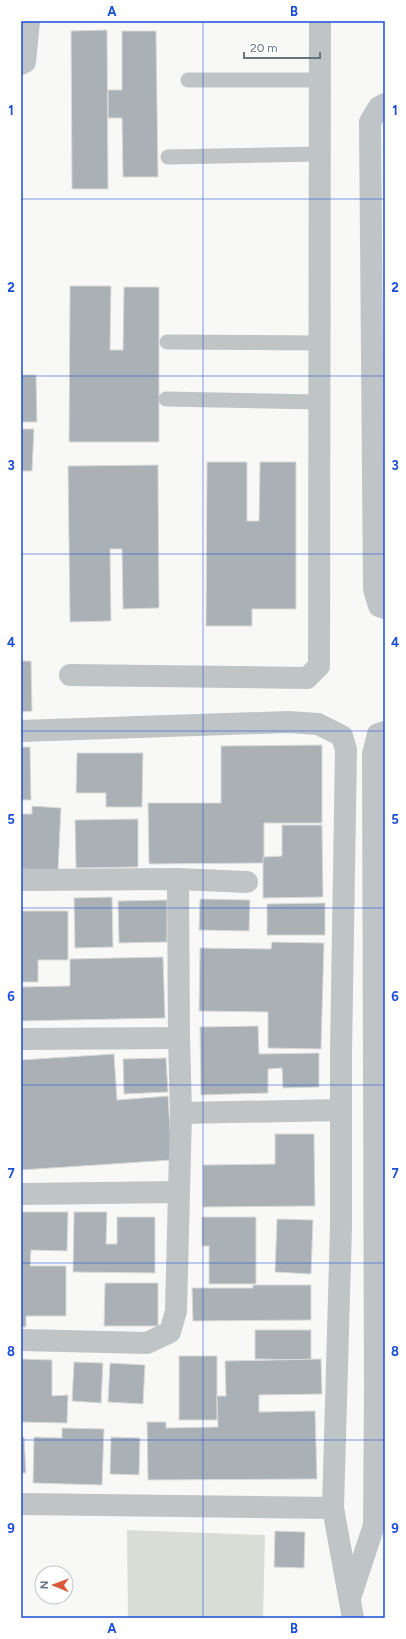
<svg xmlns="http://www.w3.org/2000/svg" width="406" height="1639" font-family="Figtree,sans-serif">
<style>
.green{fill:#d8ddd5}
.building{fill:#a9b1b6;stroke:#dadad8}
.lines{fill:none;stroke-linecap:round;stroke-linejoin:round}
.service{stroke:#bfc4c7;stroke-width:15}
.minor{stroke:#bfc4c7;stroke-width:22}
.grid{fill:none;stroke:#1d4ed8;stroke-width:1;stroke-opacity:0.55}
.neatline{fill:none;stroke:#1d4ed8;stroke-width:1.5}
.grid-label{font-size:13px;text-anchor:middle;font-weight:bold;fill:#1d4ed8}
</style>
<rect width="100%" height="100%" fill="#f8f8f6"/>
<path class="green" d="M127,1530L265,1535L263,1618H128Z"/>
<g class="building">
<path d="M107,30L108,189H72L71,31Z"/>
<path d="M122,31H156L158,177H123L122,118H108V90H122Z"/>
<path d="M70,286H111L110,350H123L124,287H159V442H69Z"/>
<path d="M21,375H36L37,422H21Z"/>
<path d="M21,429H34L32,471H21Z"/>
<path d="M207,462H247V521H259L260,462H296V609H252V626H206Z"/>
<path d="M158,465L159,608L123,609L122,549H110L111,621L70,622L68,466Z"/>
<path d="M21,661H31L32,711L21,712Z"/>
<path d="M322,745V823H264V863L149,864L148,803H221V746Z"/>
<path d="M21,747H30L31,800H21Z"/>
<path d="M77,753H143L142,807H106V793H76Z"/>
<path d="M32,806L61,808L58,871L21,869V814H32Z"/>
<path d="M138,819V867L76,868L75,820Z"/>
<path d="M282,825H322L323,897L263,898V857L282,856Z"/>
<path d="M112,897L113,947L75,948L74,898Z"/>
<path d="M200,899L250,900L249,931L199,930Z"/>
<path d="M167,900V942L119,943L118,901Z"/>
<path d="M325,903V935H267V904Z"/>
<path d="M21,911H68V960H38V982H21Z"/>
<path d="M272,942L324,943L321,1049L268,1048V1012L199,1011L200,948L271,949Z"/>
<path d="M163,957L165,1018L21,1021V987L70,986V959Z"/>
<path d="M258,1026L259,1054L319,1053V1087L283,1088L282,1068L268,1069V1093L201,1095L200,1027Z"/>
<path d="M114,1054L117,1100L168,1096L172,1160L21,1170V1060Z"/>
<path d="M166,1058L168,1092L124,1094L123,1059Z"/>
<path d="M275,1134H314L315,1206L203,1207V1165L275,1164Z"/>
<path d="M21,1212H68L67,1251L31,1250L30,1266H66V1316H26V1327H21Z"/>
<path d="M74,1212H107L106,1244H117V1217H155V1273L73,1272Z"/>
<path d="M202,1217H256V1284H209V1246H202Z"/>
<path d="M277,1219L313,1220L311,1274L275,1272Z"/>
<path d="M105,1283H158V1326H104Z"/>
<path d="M253,1285H311V1320L193,1321L192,1288H253Z"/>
<path d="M255,1330H311V1360L255,1359Z"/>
<rect x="179" y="1356" width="38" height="64"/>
<path d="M21,1359L52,1360V1396L68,1395L67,1423L21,1422Z"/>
<path d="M321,1359L322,1394L259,1395V1412L315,1411L317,1479L148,1480L147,1422H166V1428L218,1427L217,1396H226L225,1361Z"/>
<path d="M74,1362L103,1363L101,1403L72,1401Z"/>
<path d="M110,1363L145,1365L143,1404L108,1402Z"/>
<path d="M62,1428L104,1429L102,1485L33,1483L34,1437L62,1438Z"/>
<path d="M21,1437H24L26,1473H21Z"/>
<path d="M111,1437L140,1438L139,1475L110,1474Z"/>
<path d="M275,1531L305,1532L304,1568L274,1567Z"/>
</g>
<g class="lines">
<g class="service">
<path d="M188,80H320"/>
<path d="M168,157L320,154"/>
<path d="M167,342L320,343"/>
<path d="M166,399L319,402"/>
</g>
<g class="minor">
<path d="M21,64L25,62L29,21"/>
<path d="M385,104L379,107L370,122L374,589L379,606L385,608"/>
<path d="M70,675L307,678L319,666L320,21"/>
<path d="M21,731L288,722L318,724L342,736L346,750L341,1053V1226L333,1508L353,1618"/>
<path d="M178,879L247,882"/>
<path d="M21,880L178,879L179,1038L181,1113L176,1311L170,1332L147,1343L21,1340"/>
<path d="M21,1039L179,1038"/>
<path d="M181,1113L341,1110"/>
<path d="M21,1194L179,1192"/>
<path d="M21,1504L333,1508"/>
<path d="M351,1595L374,1525L375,1390L373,754L378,734L385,732"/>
</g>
</g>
<path class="grid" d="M203,21V1618M21,199H385M21,376H385M21,554H385M21,731H385M21,908H385M21,1085H385M21,1263H385M21,1440H385"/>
<rect width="406" height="1639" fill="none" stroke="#ffffff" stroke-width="44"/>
<g transform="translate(54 1585) rotate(271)"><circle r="19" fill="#ffffff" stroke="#c1c7cc"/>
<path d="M0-3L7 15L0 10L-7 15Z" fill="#d95835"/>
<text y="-6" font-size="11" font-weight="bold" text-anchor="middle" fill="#65747f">N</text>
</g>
<path d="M244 52v6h76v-6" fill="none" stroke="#65747f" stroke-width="2"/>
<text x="250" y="52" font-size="12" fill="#65747f" stroke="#ffffff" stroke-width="3" paint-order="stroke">20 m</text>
<rect x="22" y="22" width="362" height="1595" class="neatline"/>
<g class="grid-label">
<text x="112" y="16">A</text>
<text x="294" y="16">B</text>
<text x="11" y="115">1</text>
<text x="395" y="115">1</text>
<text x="11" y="292">2</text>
<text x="395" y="292">2</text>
<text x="11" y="470">3</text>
<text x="395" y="470">3</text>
<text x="11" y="647">4</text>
<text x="395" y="647">4</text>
<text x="11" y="824">5</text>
<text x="395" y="824">5</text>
<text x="11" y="1001">6</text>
<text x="395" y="1001">6</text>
<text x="11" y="1178">7</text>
<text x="395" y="1178">7</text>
<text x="11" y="1356">8</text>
<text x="395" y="1356">8</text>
<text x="11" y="1533">9</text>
<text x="395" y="1533">9</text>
<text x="112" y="1633">A</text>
<text x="294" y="1633">B</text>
</g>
</svg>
